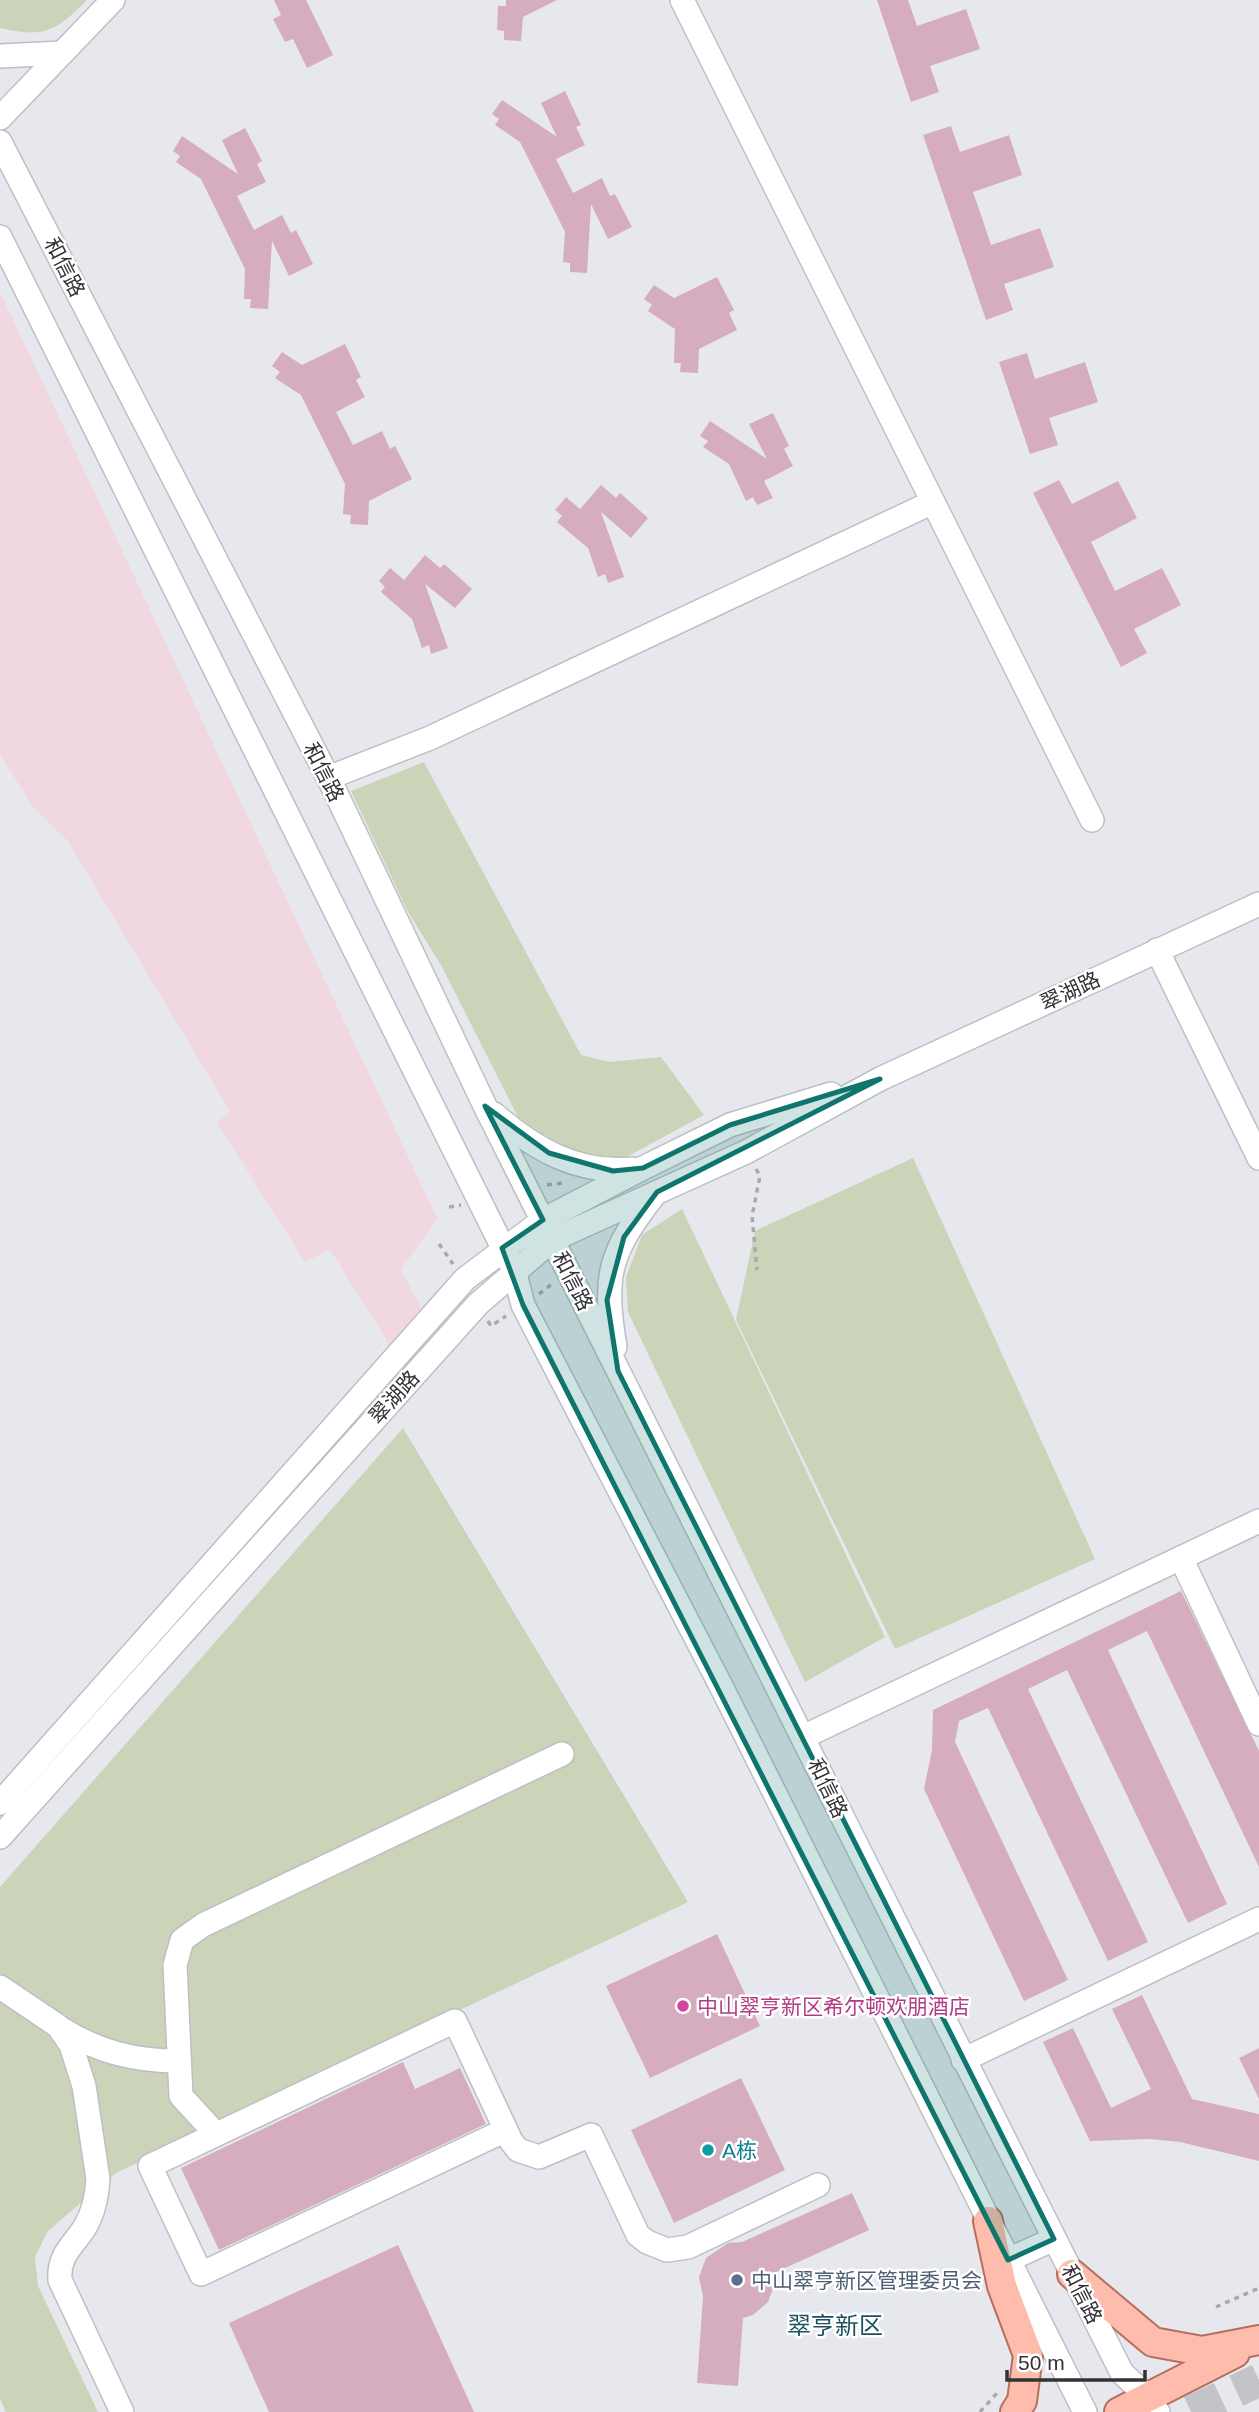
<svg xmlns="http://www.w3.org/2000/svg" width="1259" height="2412" font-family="Helvetica,'Noto Sans SC',sans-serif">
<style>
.industrial{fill:#f1d7df}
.green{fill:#cbd3b9}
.building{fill:#d6adbf}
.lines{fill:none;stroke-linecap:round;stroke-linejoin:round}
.highway-tunnel{stroke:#c3c4c8;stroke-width:33;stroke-dasharray:33 17;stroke-linecap:butt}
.minor-casing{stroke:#bebfc4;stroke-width:26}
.major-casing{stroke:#b66f5e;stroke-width:32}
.path{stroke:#a8a9ad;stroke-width:3.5;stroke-dasharray:5 5;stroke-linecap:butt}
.minor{stroke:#fff;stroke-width:23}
.major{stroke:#febcac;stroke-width:28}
.marked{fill:#0f766e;fill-opacity:0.2;stroke:#0f766e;stroke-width:5;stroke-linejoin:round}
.hotel-dot{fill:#d1479c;stroke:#fff;stroke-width:2.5}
.culture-dot{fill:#0f9aa8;stroke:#fff;stroke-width:2.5}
.service-dot{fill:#5c6f8a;stroke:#fff;stroke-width:2.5}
.labels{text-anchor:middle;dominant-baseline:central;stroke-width:5;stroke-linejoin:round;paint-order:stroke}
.street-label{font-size:21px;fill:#313234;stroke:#fff}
.hotel-label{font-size:21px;fill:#b23c85;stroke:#fff;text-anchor:start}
.culture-label{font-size:21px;fill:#0d838f;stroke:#fff;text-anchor:start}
.service-label{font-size:21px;fill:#4e5e75;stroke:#fff;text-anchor:start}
.quarter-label{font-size:24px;fill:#1c505f;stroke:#fff}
</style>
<rect width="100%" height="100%" fill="#e7e8ed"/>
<path class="industrial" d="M0,292L437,1218L401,1270L423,1311L389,1344L330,1250L305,1262L217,1123L230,1111L67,840L34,808L0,755Z"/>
<g class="green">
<path d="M0,0H87C55,32 45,38 0,28Z"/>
<path d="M424,762L581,1055L610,1062L661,1057L704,1115L621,1160L564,1152L522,1125L441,965L408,912L351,791Z"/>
<path d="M913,1158L1095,1559L895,1649L736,1320L755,1231Z"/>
<path d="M682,1209L885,1637L805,1682L628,1312L626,1277L642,1235Z"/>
<path d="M403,1428L688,1902L116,2173L48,2231L35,2257L38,2286L98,2412H6L0,2399V1887Z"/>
</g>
<g class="building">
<path d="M274,0H306L333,55L307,68L293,39L285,42L273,19L281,15Z"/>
<path d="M506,0H557L523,17L521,41L504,40V31L497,30L498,6H506Z"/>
<path d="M877,0H908L917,26L966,9L980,49L930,66L939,92L911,102Z"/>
<path d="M565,91L581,125L576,127L585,145L556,159L573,193L602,178L610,196L615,194L632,227L608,239L591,204L587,273L570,272V263L563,262L565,232L520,142L495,125L499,119L492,114L502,100L557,137L541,103Z"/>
<path d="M951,126L960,152L1009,135L1022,175L973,192L982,218L991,245L1040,228L1054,267L1004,284L1013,310L986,320L923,135Z"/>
<path d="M245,128L262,161L257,164L266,182L237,196L254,230L282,215L291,233L296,230L313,264L289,276L272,241L268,309L250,308L251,299H244L245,269L201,179L176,162L180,156L173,151L182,136L238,174L222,140Z"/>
<path d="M717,277L734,310L729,313L737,330L699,349L698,373L680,372L681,363H674L675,329L648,311L652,305L644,299L654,285L674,298Z"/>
<path d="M345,344L361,377L356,380L365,397L336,412L353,445L382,431L390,449L395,446L412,479L369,501L368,525L350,524L351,515L343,514L345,484L301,395L275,378L280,372L272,366L282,352L302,365Z"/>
<path d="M1027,353L1035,379L1085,362L1098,402L1049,418L1058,445L1030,454L999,362Z"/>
<path d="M773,413L789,446L784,449L793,466L764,481L773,498L757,505L753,497L746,501L729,464L703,447L708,441L700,436L710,421L767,459L749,424Z"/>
<path d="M1059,480L1072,504L1118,481L1137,518L1091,542L1115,591L1162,568L1181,605L1134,629L1147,653L1121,667L1033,493Z"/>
<path d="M601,485L616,498L620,493L648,518L631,538L601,512L624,577L608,583L605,574L598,577L588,548L557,522L562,516L555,510L566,497L580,509Z"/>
<path d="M425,555L440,568L444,564L472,589L455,608L425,584L448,648L431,654L429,645L422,648L412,619L381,592L385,587L379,581L390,568L404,580Z"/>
<path d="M1181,1591L1259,1751V1867L1147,1631L1108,1650L1227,1904L1188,1923L1067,1670L1028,1689L1148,1942L1108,1961L988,1708L959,1721L955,1742L1068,1980L1024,2001L924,1789L932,1750L933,1710Z"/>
<path d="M717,1934L760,2026L650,2078L606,1986Z"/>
<path d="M1142,1995L1192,2099L1259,2114V2161L1180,2142L1150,2139L1090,2141L1043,2042L1073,2028L1111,2108L1151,2089L1112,2009Z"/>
<path d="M1259,2048V2099L1239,2058Z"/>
<path d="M403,2062L415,2089L460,2068L486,2124L219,2250L181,2168Z"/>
<path d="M741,2078L785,2170L674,2223L631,2130Z"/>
<path d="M852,2193L869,2230L774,2273L775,2283L768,2302L753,2315L743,2318L738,2386L697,2383L703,2297L699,2277L706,2258L728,2243L742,2242Z"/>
<path d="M398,2245L474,2412H269L229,2323Z"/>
</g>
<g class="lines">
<path class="highway-tunnel" d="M1191,2412L1259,2380"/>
<defs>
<g id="minor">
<path d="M682,0L1092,820"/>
<path d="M0,56L62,53"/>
<path d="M0,118L113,0"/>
<path d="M0,142L333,787L485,1106L1122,2373L1149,2398L1158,2412"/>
<path d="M0,237L514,1270L523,1305L720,1684L1085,2412"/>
<path d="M328,778L430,738L933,502"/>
<path d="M1157,950L1259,1158"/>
<path d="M494,1114C534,1149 577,1174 632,1169"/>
<path d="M615,1347C603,1275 609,1253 654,1195"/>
<path d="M1181,1558L1259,1724"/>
<path d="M803,1737L1259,1521"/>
<path d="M0,1803L465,1279L543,1220L643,1168L730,1125L831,1094"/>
<path d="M0,1837L478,1304L552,1240L746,1152L880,1079L1259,904"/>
<path d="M0,1987L58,2026L71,2045L84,2086L98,2179C97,2196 94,2212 85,2227C73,2246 58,2255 60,2280L122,2412"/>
<path d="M60,2028C98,2052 135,2061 179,2061"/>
<path d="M963,2060L1259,1919"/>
<path d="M506,2130L201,2274L150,2166L455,2021L511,2141L518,2150L539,2157L591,2135L638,2235L647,2242L667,2250L688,2247L818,2185"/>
<path d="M216,2134L181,2096L175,1965L182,1940L203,1925L562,1754"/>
<path d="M1008,2260L1054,2239"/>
</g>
<g id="major">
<path d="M988,2221L1002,2286L1028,2355L1022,2401L1015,2412"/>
<path d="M1072,2274L1153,2342L1202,2351L1259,2340"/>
<path d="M1119,2412L1235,2353"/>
</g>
</defs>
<use href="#minor" class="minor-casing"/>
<use href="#major" class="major-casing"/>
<g class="path">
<path d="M756,1169L760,1176L752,1216L757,1270"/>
<path d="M547,1185L562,1183"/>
<path d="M449,1207L461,1205"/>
<path d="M439,1244L453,1264"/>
<path d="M539,1294L552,1284"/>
<path d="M488,1321L491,1326L506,1316"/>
<path d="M1216,2307L1259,2288"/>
<path d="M980,2412L997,2393"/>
</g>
<use href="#minor" class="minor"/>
<use href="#major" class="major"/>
</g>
<path class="marked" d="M880,1079L657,1192L624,1237L607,1300L618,1371L1054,2239L1008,2260L523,1305L502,1248L543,1220L485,1106L549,1153L613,1171L643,1168L730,1125Z"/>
<circle class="hotel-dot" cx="683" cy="2006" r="7"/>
<circle class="culture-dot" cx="708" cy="2150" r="7"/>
<circle class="service-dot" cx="737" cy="2280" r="7"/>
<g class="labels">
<g class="street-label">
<text transform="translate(65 267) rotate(63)">和信路</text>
<text transform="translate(324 772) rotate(63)">和信路</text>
<text transform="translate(1070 991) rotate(-25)">翠湖路</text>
<text transform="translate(573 1281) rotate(63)">和信路</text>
<text transform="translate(394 1397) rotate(-48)">翠湖路</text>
<text transform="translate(828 1788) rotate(64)">和信路</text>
<text transform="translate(1082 2294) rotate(63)">和信路</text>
</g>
<g class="hotel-label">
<text x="697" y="2006">中山翠亨新区希尔顿欢朋酒店</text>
</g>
<g class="culture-label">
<text x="722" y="2150">A栋</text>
</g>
<g class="service-label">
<text x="751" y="2280">中山翠亨新区管理委员会</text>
</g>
<g class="quarter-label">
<text x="835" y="2325">翠亨新区</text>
</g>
</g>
<path d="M1007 2370v10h138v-10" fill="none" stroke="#313234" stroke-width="3.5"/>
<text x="1018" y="2370" font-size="21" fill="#313234" stroke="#ffffff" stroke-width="5" paint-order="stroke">50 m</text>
</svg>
